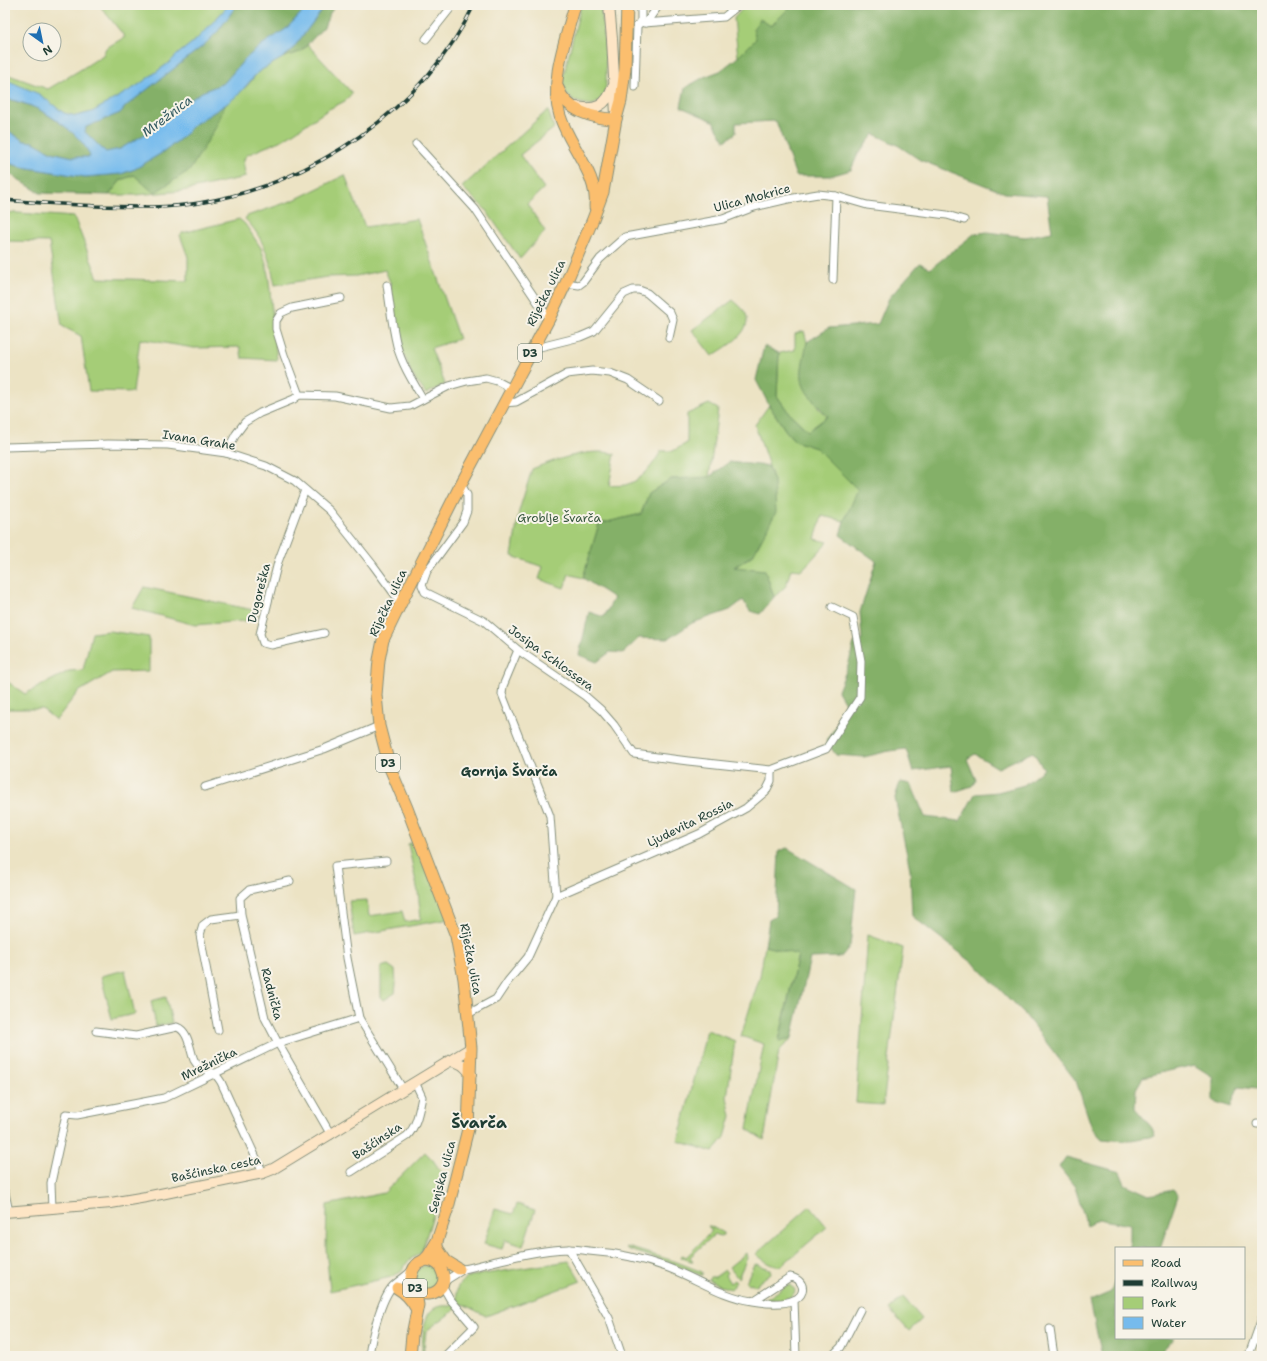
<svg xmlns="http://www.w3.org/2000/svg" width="1267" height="1361" font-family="'Shantell Sans',sans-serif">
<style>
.green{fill:#a5cd77;stroke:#628556}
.forest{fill:#84b068;stroke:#52764e}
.water{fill:#76bbed;stroke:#4a7c90}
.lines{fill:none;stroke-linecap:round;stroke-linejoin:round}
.street-casing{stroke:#86907c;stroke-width:9}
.secondary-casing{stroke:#86907c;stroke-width:12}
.primary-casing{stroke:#86907c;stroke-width:13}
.street{stroke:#fff;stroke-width:7}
.secondary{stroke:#fde5c5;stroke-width:10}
.primary{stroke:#fbbe6e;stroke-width:11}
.rail-casing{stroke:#1f3d34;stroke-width:3.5}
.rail{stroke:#f7f3e8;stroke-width:2;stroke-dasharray:6;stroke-linecap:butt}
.labels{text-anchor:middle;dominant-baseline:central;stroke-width:4;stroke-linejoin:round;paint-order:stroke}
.shield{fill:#f7f3e8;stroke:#60746a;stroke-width:1}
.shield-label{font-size:11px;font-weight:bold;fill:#1f3d34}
.street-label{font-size:12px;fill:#1f3d34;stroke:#f7f3e8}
.park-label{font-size:12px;fill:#3a5a41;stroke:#f7f3e8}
.water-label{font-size:13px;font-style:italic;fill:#355c62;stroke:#f7f3e8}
.neighbourhood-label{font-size:13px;font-weight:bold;fill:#1f3d34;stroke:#f7f3e8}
.district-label{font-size:16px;font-weight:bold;fill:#1f3d34;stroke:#f7f3e8}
</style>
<rect width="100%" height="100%" fill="#f7f3e8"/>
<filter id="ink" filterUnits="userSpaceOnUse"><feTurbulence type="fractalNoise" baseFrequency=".025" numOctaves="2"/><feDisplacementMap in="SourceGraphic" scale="8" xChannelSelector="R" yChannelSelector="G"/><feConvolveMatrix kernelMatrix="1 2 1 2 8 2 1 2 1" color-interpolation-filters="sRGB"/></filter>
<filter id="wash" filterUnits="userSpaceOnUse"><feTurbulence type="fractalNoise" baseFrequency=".012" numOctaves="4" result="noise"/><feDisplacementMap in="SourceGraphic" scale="16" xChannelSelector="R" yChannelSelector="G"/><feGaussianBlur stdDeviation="0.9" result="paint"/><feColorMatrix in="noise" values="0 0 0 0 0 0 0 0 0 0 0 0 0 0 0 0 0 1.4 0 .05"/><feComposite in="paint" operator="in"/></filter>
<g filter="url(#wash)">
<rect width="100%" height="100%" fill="#ece3c4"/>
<g class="green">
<path d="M101,5H229L197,39L178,54L170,62L137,86L92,112L76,116L64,113L29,90L5,81L6,74L48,89L80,70L103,55L106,48L125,37L100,6Z"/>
<path d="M581,5H601C602,22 610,82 604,95C602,99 597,102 593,105C575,103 563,99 563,78Z"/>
<path d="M746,5H792L771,27L760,19L756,39L738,57L734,18Z"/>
<path d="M308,45L352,93L345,101L329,109L284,139L247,155C240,162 246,168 245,177L182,191L135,195H109L121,180L134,175L216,127L225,105L248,85L258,72L284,57L300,52Z"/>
<path d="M548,110L554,128L520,155L544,188L527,204L545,231L520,259L485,209L462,187Z"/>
<path d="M345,175L365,227L417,219L459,339L431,348L445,384L426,394L411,373L397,335L390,282L385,270L356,276L327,277L275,285C270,261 264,237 245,219L247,216L294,200Z"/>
<path d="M5,212L74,217L98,278L188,281V257L180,235L182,233L239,219L245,224L261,248L266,263L269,281L277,360L242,358L240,347L194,348L140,339L133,392L89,391L81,336L62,326L49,242L5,241Z"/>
<path d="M733,300C737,304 744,309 746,314C753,333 724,348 712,356L692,330Z"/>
<path d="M804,331L807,342L802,371L818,408L828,417L808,431L789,413L777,396L779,353L795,350V334Z"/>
<path d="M709,404L718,409L709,478L671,479L649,493L641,514L599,524L583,578L569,574L564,588L539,579L543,567L512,556L519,511L532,469C554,460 592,447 615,454L609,486C614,485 620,486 625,485C642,481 653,465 661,451H673L687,443V414Z"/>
<path d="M769,405L786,431L795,441L816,448L859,490L844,521L822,516L815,539L828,542L802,570L791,569L786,586L774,597L765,570L734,568L753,555L774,481L755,425Z"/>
<path d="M144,587L258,611L256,620L195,625L132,608Z"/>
<path d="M109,631L149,637V671L112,672L78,692L56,720L42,709H5V680L25,694L69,671L83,670L92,633Z"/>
<path d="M420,840L449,919L354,936L349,901L367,900L369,916L402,911L405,922L421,919L418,892L408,844Z"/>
<path d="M868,935L903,948L883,1105L856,1103Z"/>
<path d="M765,946L798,954L779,1040L792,1038L779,1051L764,1140L747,1129L764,1044L741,1036L760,976Z"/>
<path d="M388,965L395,970L396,984L395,993L384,1000L381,997V967Z"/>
<path d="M125,970L135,1014L112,1019L101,976Z"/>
<path d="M166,997L172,1023L156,1026L151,1001Z"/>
<path d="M707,1030L735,1041L727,1097L731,1116L725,1137L713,1152L678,1141Z"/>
<path d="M425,1152L433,1160L445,1178L421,1253L409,1260L401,1272L391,1277L330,1291L326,1248L327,1205L384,1193Z"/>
<path d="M517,1204L535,1210L523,1246L505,1240L502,1249L484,1244L495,1209L513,1214Z"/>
<path d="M810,1206L827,1227L781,1266C773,1268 762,1259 756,1254Z"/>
<path d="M708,1226H710L723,1233V1235L720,1236L715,1234L690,1257L693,1261H691L680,1257L681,1255L686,1257L712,1231Z"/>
<path d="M627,1247L674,1261L702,1272V1275H700L673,1264L627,1249L626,1248Z"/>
<path d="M746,1253L747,1258L738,1278L729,1267Z"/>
<path d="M569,1261L581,1281L486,1316L463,1304L426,1331L423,1356H422C422,1343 422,1314 435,1308C440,1305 446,1306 451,1306L457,1300C456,1285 458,1283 471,1276Z"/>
<path d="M756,1264L770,1269L771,1273L754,1286L752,1283L750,1284L746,1282L753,1266Z"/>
<path d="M422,1266H434L440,1277L435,1288L423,1290L416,1284V1272Z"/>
<path d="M725,1270L727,1273L725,1275L730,1283L734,1280L736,1282L732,1287L730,1289L721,1286L709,1280L710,1277H715Z"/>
<path d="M791,1285L795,1290C794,1301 774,1300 765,1300L786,1286Z"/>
<path d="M903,1297L922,1319L909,1331L889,1309Z"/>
</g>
<g class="forest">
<path d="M237,5H309L286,29L263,44L245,59L224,83L202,92L180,107L173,114L152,130L120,149L106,152C98,146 92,138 84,132L86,127L90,125L120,113L126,106L204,45L218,31Z"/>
<path d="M326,5H336L330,13L324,27L300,52L284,57L291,51Z"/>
<path d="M792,5H1262V1085L1256,1089L1238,1087L1231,1107L1213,1101V1077L1194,1065L1143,1077L1136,1089L1135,1108L1152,1128L1155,1136L1125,1141L1102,1139L1092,1128L1076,1081L1026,1016L977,966L912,916L910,869L895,798L900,782L911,784L925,817L960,821L975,794L998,792L1024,785L1044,769L1033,752L998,768L975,754L967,759L976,780L972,786L954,792L951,766L913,771L906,749L889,751L864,757L836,755L826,741L848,708L838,691L848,666L854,643L862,639L860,612L876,561L840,535L844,521L858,490L816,448L795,441L786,431L769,405L756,380L764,346L779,353L777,396L789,413L808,431L828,416C820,409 806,394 803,384C799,371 805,355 807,342L829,328L878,324L889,298L920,263L930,269L974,234L987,232L1025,237L1052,232L1047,196L1005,193L920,160L899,146L874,134L858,154L851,170L830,176H796L776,121L736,123V133L725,141L713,121L681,107L685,88L704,77L720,71L738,57L756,39L753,29L760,19L771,26Z"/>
<path d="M5,98L37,108L71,130L89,149L91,157H73L51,152L33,142L24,141L5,129Z"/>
<path d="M225,105L216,127L190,170L154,193L134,175L121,180L109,195L40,193L5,171V161L8,163L22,167L85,177L121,174L135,169L165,151L180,139L195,124Z"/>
<path d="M729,462L768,466L774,481L776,512L753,555L734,567L765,570L774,597L760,614L750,611L743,600L730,610L692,623L668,639L639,638L623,653L610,652L597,662L579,655L589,612L604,617L614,598L583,578L599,524L641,514L649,493L671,479L709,477Z"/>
<path d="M787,848L856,889L850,946L841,957L810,958L792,1038L779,1041L798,955L765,946L769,920L776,916L779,851Z"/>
<path d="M1066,1157L1120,1172L1125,1184L1149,1195L1173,1190L1178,1196L1160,1248H1130V1225L1098,1219L1087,1226L1075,1187L1059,1167Z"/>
<path d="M1116,1278V1338H1174L1157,1356H1102L1090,1301L1111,1292Z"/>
</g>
<path class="water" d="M229,5H237L218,31L204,45L126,106L120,113L86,127L85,132C92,138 98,146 106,152L120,149L152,130L173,114L180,107L202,92L224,83L245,59L263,44L286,29L309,5H326L291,51L284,57L258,72L238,95L225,105L195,124L180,139L165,151L135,169L121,174L85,177L22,167L8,163L5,161V129L24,141L33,142L51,152L73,157H90C86,139 55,118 38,109C28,104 16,101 5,98V81L11,82L39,94L64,113L76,116L92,112L137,86L170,62L178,54L197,39Z"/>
</g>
<g filter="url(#ink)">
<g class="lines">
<defs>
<g id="street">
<path d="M641,5V22L644,23L724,17L739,5"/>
<path d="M646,23L659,5"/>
<path d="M426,39L453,5"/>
<path d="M635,87L637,26L641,22"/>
<path d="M416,144L475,209L549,319"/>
<path d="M833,280L836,196"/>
<path d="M566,283L579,285L583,282L600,259L625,237L723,219L754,207L788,199L818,194L836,196L867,205L947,215L964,220"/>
<path d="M387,285C390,305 392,326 397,346C402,365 413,382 423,399"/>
<path d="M532,349L580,337L594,331L624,294L633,290H639L647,293L670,313L673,320L669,338"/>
<path d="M299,395L284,355L276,329V321L281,313L292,308L341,298"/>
<path d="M504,403L516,402L567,374L592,371L610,373L628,380L659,401"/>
<path d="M5,447L108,444L168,445L226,453L266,466L295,481L330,511L373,565L401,603"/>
<path d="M226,453L236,434L245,422L260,413L294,399L299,395L335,396L391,408L410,406L449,386L467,381L486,378L497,381L512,389"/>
<path d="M461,484L467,495V511L463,522L427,571L422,585L425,592L484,621L518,650L585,696L601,710L614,725L634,754L688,761L771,770"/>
<path d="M305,490L278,562L260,634L263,643L271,645L324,633"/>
<path d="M518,650L503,686L502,694L550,816L556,896"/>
<path d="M205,787L324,749L379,726"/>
<path d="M386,861L335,866L347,958L359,1018L403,1089"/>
<path d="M290,881L249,890L240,898L241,915L265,1018L278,1043L331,1135"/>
<path d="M468,1014L496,999L508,981L528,957L556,896L699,834L746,808L766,791L771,781V770L826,749L860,697L861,661L853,617L832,607"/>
<path d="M218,1030L200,935L203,925L211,919L241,915"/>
<path d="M96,1031L136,1036L177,1027C189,1031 190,1051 194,1060C200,1071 207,1069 215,1074C217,1076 219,1079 221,1082L263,1173"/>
<path d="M1257,1124H1262"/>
<path d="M351,1172L407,1136C417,1126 419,1110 422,1097L415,1082"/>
<path d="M5,1193L9,1212"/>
<path d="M52,1209L51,1183L66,1114L77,1115L164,1098L278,1043L359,1018"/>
<path d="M569,1249L609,1318L622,1356"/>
<path d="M456,1269H464C498,1261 533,1250 568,1249C575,1249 583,1250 589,1251C616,1253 641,1258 666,1267C696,1278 722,1297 753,1301L790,1277C806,1280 806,1295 794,1300C783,1305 764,1303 753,1301"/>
<path d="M794,1300L796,1356"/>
<path d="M1050,1329L1054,1356"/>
<path d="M369,1356C371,1339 381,1298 393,1286C399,1280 407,1276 412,1270"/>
<path d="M445,1356L474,1327L450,1299L442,1285L448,1279L464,1269"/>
<path d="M832,1356L841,1347L860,1310"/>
<path d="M1246,1356L1250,1352L1262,1318"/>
</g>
<g id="secondary">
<path d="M609,5L612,39L616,115"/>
<path d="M576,107C596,111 606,106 613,87"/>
<path d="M449,1061C460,1061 465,1066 471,1074"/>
<path d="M5,1212L111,1203L146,1197L263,1173L273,1169L471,1048"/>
</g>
<g id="primary">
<path d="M575,5C566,39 549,82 560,116C569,146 599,175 595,207"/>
<path d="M558,88C566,111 594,119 616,119"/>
<path d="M437,1242C437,1249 437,1255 438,1261C440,1270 448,1277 441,1287C438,1291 433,1294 428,1294C397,1296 413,1243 440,1266"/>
<path d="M438,1249L446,1261L459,1269"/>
<path d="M422,1262L428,1256L437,1241L448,1208L468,1129L471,1048L464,979L456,936L407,808L390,768L379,726L376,695L379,660L383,640L401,603L461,484L549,319L566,283L593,219L603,192L616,119L621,101L625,69L627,5"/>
<path d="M397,1288C406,1293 411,1299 416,1308"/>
<path d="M410,1356L412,1335L418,1305L415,1289"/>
</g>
</defs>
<use href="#street" class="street-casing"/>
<use href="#secondary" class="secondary-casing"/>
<use href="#primary" class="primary-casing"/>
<use href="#street" class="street"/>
<use href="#secondary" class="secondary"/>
<use href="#primary" class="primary"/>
<defs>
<path id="rail" d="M5,200C35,203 65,204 96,206C130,207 164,209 199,203C311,185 424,109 474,5"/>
</defs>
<use href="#rail" class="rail-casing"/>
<use href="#rail" class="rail"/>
</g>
</g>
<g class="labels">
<g class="shield">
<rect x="518" y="344" width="24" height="18" rx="3"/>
<rect x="376" y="754" width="24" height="18" rx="3"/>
<rect x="403" y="1279" width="24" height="18" rx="3"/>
</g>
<g class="shield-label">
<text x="530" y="353">D3</text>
<text x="388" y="763">D3</text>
<text x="415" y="1288">D3</text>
</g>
<g class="street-label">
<text transform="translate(752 198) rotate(-15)">Ulica Mokrice</text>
<text transform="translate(546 293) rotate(-64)">Riječka ulica</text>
<text transform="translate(199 440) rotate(9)">Ivana Grahe</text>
<text transform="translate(259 593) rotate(-76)">Dugoreška</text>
<text transform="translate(388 603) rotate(-65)">Riječka ulica</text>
<text transform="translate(551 658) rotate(36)">Josipa Schlossera</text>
<text transform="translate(690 823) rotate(-26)">Ljudevita Rossia</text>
<text transform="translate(471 959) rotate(79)">Riječka ulica</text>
<text transform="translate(272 994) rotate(75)">Radnička</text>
<text transform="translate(209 1064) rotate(-26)">Mrežnička</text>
<text transform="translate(377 1141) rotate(-34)">Bašćinska</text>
<text transform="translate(216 1169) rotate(-12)">Bašćinska cesta</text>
<text transform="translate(442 1177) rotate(-75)">Senjska ulica</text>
</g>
<g class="park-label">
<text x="559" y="518">Groblje Švarča</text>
</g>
<g class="water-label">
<text transform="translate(167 116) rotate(-37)">Mrežnica</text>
</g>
<g class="neighbourhood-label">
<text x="509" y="771">Gornja Švarča</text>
</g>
<g class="district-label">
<text x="479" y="1122">Švarča</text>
</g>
</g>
<rect width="1267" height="1361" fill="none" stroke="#f7f3e8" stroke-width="20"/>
<rect x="1115" y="1247" width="130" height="92" fill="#f7f3e8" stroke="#a1aaa0"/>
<rect x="1123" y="1260" width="20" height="6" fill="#fbbe6e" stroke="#a1aaa0"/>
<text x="1151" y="1267" font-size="12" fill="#1f3d34">Road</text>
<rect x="1123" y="1280" width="20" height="6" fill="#1f3d34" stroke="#a1aaa0"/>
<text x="1151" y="1287" font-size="12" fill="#1f3d34">Railway</text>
<rect x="1123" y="1297" width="20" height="12" fill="#a5cd77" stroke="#a1aaa0"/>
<text x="1151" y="1307" font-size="12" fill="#1f3d34">Park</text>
<rect x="1123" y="1317" width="20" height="12" fill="#76bbed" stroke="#a1aaa0"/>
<text x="1151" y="1327" font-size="12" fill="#1f3d34">Water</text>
<g transform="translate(42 42) rotate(147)"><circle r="19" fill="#f7f3e8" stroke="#a1aaa0"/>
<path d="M0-3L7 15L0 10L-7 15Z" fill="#1f6fb2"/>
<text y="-6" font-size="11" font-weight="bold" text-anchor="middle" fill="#1f3d34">N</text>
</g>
</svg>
